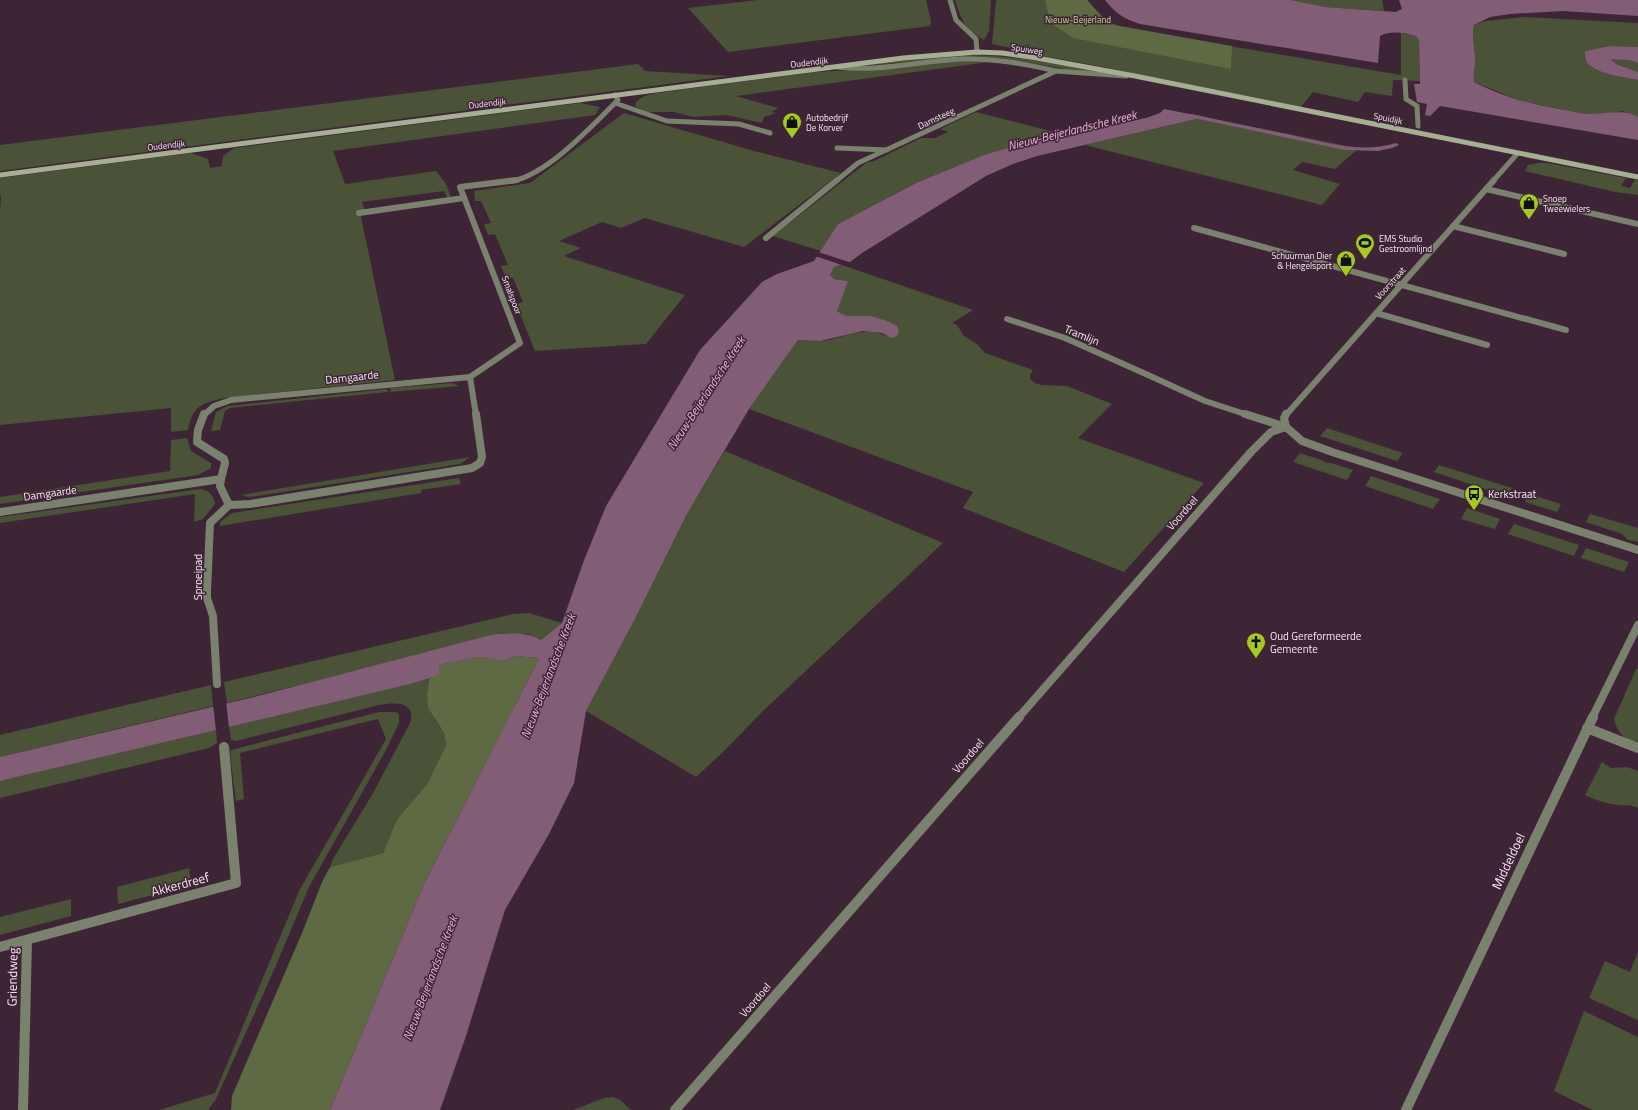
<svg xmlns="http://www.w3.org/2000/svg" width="1638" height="1110" font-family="'Titillium Web',sans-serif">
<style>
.green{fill:#4a5237}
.forest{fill:#5e6a43}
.water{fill:#825d76}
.pier{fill:#3e2536}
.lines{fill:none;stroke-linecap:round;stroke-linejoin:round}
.stream{fill:#825d76;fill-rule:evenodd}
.lane-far1{stroke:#7b816f;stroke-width:5}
.lane{stroke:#7b816f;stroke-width:6}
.street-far3{stroke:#7b816f;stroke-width:5}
.street-far2{stroke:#7b816f;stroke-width:6}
.street-far1{stroke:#7b816f;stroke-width:8}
.street{stroke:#7b816f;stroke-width:10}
.secondary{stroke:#a6af93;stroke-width:5}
.labels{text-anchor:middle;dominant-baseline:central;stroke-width:3;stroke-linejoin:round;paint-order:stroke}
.far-park-label{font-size:9px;fill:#c8dc99;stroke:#3e2536}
.far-street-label{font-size:9px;fill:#fae9f4;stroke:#3e2536}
.far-poi-label{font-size:9px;fill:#fae9f4;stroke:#3e2536;text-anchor:start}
.street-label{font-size:11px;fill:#fae9f4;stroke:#3e2536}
.poi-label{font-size:11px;fill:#fae9f4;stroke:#3e2536;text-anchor:start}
.water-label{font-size:12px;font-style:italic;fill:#f2b3dc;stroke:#3e2536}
.near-street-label{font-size:13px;fill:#fae9f4;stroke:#3e2536}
</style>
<rect width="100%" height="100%" fill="#3e2536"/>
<g class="green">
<path d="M758,0H926L931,21L930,26L728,52L688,8Z"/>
<path d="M955,0H991L989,31L984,40C965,30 961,19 955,0Z"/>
<path d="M996,0H1087C1105,20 1107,24 1135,30L1401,75V33L1416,36L1419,40L1420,81L1393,80L1392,96L1365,92L1358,102L1313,92L1301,107L1093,65L1027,53L1020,50L992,44Z"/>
<path d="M1291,0H1382L1384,11L1325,7Z"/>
<path d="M1525,17L1638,23V47L1609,46L1585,51C1585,56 1585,62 1589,65C1602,75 1623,77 1638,80V117L1622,111L1610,114H1585L1521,101L1474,82C1473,74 1475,69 1475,62C1476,49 1471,38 1474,25L1485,21Z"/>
<path d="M964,55C1016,55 1067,65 1119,74L1076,71L1007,59L980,57L857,66L932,57Z"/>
<path d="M1615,58L1629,60L1638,63V72L1616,64L1611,59Z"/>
<path d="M952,61L989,62L736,96L778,108L771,112L776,113L764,117L762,123L726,115L693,117L674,112H647L636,107L635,104C640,96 648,95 657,93L816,72L852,70Z"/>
<path d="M638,64L645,71L729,76L0,171V145Z"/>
<path d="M580,103L600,107L595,115L333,151L345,184L436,171L446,184L451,197H447L444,191L362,202L365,211L360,212L395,380L224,398C201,404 193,405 188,430L171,432V408L0,425V211L1,196H0V178L191,153L208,159L210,168L222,166L223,156L234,148Z"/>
<path d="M976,112L1066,135L1023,144L950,169L918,182L838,224L821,251L773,236L866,163L874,161L921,138H935L948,132L940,129Z"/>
<path d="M624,113L754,151L841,173L744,247L645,218L621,228L602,222L559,241L581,248L564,256L685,295L646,344L535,351L516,304L523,302L513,278H506L501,266L508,265L495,234L488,235L484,224L491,223L481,201H475L474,191L530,183Z"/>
<path d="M1205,117L1352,147L1359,148L1335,169L1302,162L1293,170L1340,184L1322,205L1085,145Z"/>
<path d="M1538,163H1548L1626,178L1621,186L1630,188L1635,180H1638V195L1615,192L1525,171L1528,165Z"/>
<path d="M842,265L973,310L952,323L957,325L964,336L977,344L985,353L1033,370L1030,375V379L1035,383L1041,385L1067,386L1112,404L1078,438L1204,483L1124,572L963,508L973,492L749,409L798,340C805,340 813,341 820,341C844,339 865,324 888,337L882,319C868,316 847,319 836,311L847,281L834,279L830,275L834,267Z"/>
<path d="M452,383L460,386L390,392L391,388Z"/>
<path d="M387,389L388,392L230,408L225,411L220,430L211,431L216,412L228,406Z"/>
<path d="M1327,428L1403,453L1397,461L1320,436Z"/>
<path d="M187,438L191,451L211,463V468L198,475L0,504V497L170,471L171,440Z"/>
<path d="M725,451L943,543L764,710L722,753L696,777L586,711L635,619L687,514Z"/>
<path d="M1300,453L1324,461V462L1331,463L1353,470L1347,480L1293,462Z"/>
<path d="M470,457L460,464L257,496L248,497L241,495Z"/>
<path d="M1439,465L1512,488L1506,496L1434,472Z"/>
<path d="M1371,476L1440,499L1433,509L1365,486Z"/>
<path d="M459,478L461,484L421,490V493L220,526V522L232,513Z"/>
<path d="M200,489C209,490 214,496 215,504L203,519L194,522L195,494L0,523V517Z"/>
<path d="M1529,494L1561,504L1557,512L1525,502Z"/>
<path d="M1467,508L1500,519L1495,529L1461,519Z"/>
<path d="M1590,514L1638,528V542L1628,540L1622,534L1586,522Z"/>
<path d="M1514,524L1579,545L1574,556L1508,534Z"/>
<path d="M1586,548L1629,562L1624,572L1581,558Z"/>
<path d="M529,613L562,623L541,640L529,634L506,633L227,703L224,682L513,614Z"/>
<path d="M1636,669H1638V746C1626,740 1617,733 1614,719Z"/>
<path d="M429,679L427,693L435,720L444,733L446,745L427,784L397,819L383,853L330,867L333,859L372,795L410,723C417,701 394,702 379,705L236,741L231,740L229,726Z"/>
<path d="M211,685L213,706L0,757V735Z"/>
<path d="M379,712H395L399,714V723L386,750L309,887L274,970L216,1099L208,1110H159L215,1093L300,889L386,739L378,719L240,753L244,799L236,801L230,754L231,750Z"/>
<path d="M216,729L217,743L209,748L0,798V781Z"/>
<path d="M1602,762L1611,768L1627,767L1638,771V808C1628,804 1628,806 1619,805C1607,804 1595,800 1585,795Z"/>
<path d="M189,868L191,885L118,904L117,887Z"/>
<path d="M71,899V916L0,935V917Z"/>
<path d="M1638,952V1020L1589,998L1605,961L1630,972Z"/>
<path d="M1584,1011L1638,1037V1110H1593L1554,1091Z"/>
<path d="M613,1097L620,1100L631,1110H573L604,1098Z"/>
</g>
<g class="forest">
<path d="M1045,0H1087L1104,19L1114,25L1232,46L1231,69L1073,38L1051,23Z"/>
<path d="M515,656L539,658L423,886L330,1110H231L232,1096L302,933L322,882L330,867L383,853L397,819L427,784L446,745L444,733L428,708L427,693L429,679L431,678L439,665L480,657L503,661Z"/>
</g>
<g class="water">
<path d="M1105,0H1291L1325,7L1396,12L1402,9L1399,0H1638V16L1563,11L1510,14L1490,17L1474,25C1471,38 1476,50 1475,63C1475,69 1473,75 1474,82C1504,97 1526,103 1559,109C1568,110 1577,113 1587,114C1603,115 1624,108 1638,117V140L1440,106L1430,116L1425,115L1427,104L1417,102L1414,84H1420L1419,40L1416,36C1404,33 1391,30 1380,36L1378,63L1140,24C1124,19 1115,13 1105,0Z"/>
<path d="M1609,46L1638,47V63L1629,60L1611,59L1616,64L1638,72V80C1623,77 1602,75 1589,65C1585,62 1585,56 1585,51Z"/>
<path d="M1164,109L1205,117L1037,156L1013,164L986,176L862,253L850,262L834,267L830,275L834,279L848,281L837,311C847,319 858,315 870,316C880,318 888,321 897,326L899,331L897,336L891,338L882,333L863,331L820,341L798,340L749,409L687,514L635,619L586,711L574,783L549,834L505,910L465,1039L440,1110H330L423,886L539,658L515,656L503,661L480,657L439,665V674L431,678L410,684L0,781V757L254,697L491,635C509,633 525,631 541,640L562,623L583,563L606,506L700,350L762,282L777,274L814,261L838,224L918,182L987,154L1023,144L1146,118L1160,113Z"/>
</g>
<g class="pier">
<path d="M818,252L852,263L845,266L815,256Z"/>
<path d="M226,701L229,728L216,731L213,704Z"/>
</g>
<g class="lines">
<path class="stream" d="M1191,114C1223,121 1255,128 1287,134C1323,142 1360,154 1396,143L1399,145L1392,148L1378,151L1345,150L1189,117L1188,116Z"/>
<g class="lane-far1">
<path d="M1405,80L1406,99L1417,106L1418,126"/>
<path d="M615,103L667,121L739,124L770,133"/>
<path d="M837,148L887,150"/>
</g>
<g class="lane">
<path d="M1453,226L1564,254"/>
<path d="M1194,228L1566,330"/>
<path d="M1376,313L1487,345"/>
<path d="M1007,319L1065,338L1148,375"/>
</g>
<g class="street-far3">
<path d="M950,0L956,20L976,39L977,52"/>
<path d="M837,67C879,72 920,61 962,59C994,58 1025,64 1056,71"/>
<path d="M513,181C549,173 592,126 618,100L615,95"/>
<path d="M836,181L858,163L1056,71L1126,76"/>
<path d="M1493,181L1517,154"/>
</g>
<g class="street-far2">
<path d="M1486,189L1638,224"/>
<path d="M359,213L464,198"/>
<path d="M766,238L837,180"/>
<path d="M1148,375L1205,401L1248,415"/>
<path d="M470,377L520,343L460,187L517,180"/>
<path d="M204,415L214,406L231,400L470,377L476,415"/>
<path d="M1286,415L1494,180"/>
</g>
<g class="street-far1">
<path d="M1245,414L1286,427L1302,441L1332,452L1638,550"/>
<path d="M1286,427L1284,418L1286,414"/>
<path d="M229,505L250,504L472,468L480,463L482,457L476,414"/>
<path d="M0,512L221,479L225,463L224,459L197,442L198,430L204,414"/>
<path d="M217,684L213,616L207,598V592L210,523L229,505L220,486L221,479"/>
<path d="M1018,718L1251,452L1271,432L1286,427"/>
<path d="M1592,718L1638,625"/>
</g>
<g class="street">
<path d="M1587,728L1638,748"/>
<path d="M0,947L236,883L224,747"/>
<path d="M23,1110L27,940"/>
<path d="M675,1110L1019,717"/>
<path d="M1406,1110L1593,717"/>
</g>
<path class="secondary" d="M0,175L903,58L977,52L1002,53L1037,58L1135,76L1638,177"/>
</g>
<defs>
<symbol id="shop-pin" viewBox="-11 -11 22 30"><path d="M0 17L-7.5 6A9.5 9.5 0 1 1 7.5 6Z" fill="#a6c821" stroke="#3e2536"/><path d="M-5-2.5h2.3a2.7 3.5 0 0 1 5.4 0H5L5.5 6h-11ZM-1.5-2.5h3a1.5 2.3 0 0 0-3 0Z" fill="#111"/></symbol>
<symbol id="stadium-pin" viewBox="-11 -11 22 30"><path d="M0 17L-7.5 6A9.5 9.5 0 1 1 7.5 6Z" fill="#a6c821" stroke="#3e2536"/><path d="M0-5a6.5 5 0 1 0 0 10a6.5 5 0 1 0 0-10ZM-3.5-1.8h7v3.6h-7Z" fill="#111"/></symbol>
<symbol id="bus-pin" viewBox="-11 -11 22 30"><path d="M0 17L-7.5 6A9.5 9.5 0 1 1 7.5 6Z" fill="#a6c821" stroke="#3e2536"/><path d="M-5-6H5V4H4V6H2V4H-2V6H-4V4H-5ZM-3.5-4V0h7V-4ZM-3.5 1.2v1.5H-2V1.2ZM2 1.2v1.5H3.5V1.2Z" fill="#111"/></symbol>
<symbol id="church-pin" viewBox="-11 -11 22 30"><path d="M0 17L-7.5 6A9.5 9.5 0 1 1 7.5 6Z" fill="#a6c821" stroke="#3e2536"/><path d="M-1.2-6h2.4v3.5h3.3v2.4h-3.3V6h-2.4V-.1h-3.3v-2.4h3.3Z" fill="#111"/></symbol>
</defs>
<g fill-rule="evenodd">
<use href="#shop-pin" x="781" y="111" width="22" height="30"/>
<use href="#shop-pin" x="1518" y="192" width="22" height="30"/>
<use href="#stadium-pin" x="1354" y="232" width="22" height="30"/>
<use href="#shop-pin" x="1335" y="249" width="22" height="30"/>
<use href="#bus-pin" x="1463" y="483" width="22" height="30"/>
<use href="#church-pin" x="1245" y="631" width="22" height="30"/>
</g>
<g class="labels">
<g class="far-park-label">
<text x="1078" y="19">Nieuw-Beijerland</text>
</g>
<g class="far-street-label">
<text transform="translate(1027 49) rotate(9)">Spuiweg</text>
<text transform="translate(809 62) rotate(-7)">Oudendijk</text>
<text transform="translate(487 103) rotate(-7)">Oudendijk</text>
<text transform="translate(936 118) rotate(-25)">Damsteeg</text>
<text transform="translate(1388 118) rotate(11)">Spuidijk</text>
<text transform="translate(166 145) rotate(-7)">Oudendijk</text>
<text transform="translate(1390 283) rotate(-48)">Voorstraat</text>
<text transform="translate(512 295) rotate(69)">Smalspoor</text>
</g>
<g class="far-poi-label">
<text x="806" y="117">Autobedrijf<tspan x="806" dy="10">De Korver</tspan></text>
<text x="1543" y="198">Snoep<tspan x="1543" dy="10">Tweewielers</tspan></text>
<text x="1379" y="238">EMS Studio<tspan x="1379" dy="10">Gestroomlijnd</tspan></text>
<text x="1332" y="255" text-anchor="end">Schuurman Dier<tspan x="1332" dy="10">&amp; Hengelsport</tspan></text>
</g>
<g class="street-label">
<text transform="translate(1082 335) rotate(22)">Tramlijn</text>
<text transform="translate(352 377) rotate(-6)">Damgaarde</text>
<text transform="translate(50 493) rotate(-8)">Damgaarde</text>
<text transform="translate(1182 513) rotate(-49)">Voordoel</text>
<text transform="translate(198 577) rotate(-90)">Sproeipad</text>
<text transform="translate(968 756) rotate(-49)">Voordoel</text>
<text transform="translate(755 1000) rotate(-49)">Voordoel</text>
</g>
<g class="poi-label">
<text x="1488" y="494">Kerkstraat</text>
<text x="1270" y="636">Oud Gereformeerde<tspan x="1270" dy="13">Gemeente</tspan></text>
</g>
<g class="water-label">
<text transform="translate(1072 130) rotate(-14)">Nieuw-Beijerlandsche Kreek</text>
<text transform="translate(706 393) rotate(-57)">Nieuw-Beijerlandsche Kreek</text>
<text transform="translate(548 676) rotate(-69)">Nieuw-Beijerlandsche Kreek</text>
<text transform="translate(430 978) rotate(-69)">Nieuw-Beijerlandsche Kreek</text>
</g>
<g class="near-street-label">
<text transform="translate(1508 861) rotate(-65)">Middeldoel</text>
<text transform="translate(180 884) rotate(-15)">Akkerdreef</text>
<text transform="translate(12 977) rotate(-89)">Griendweg</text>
</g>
</g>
</svg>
